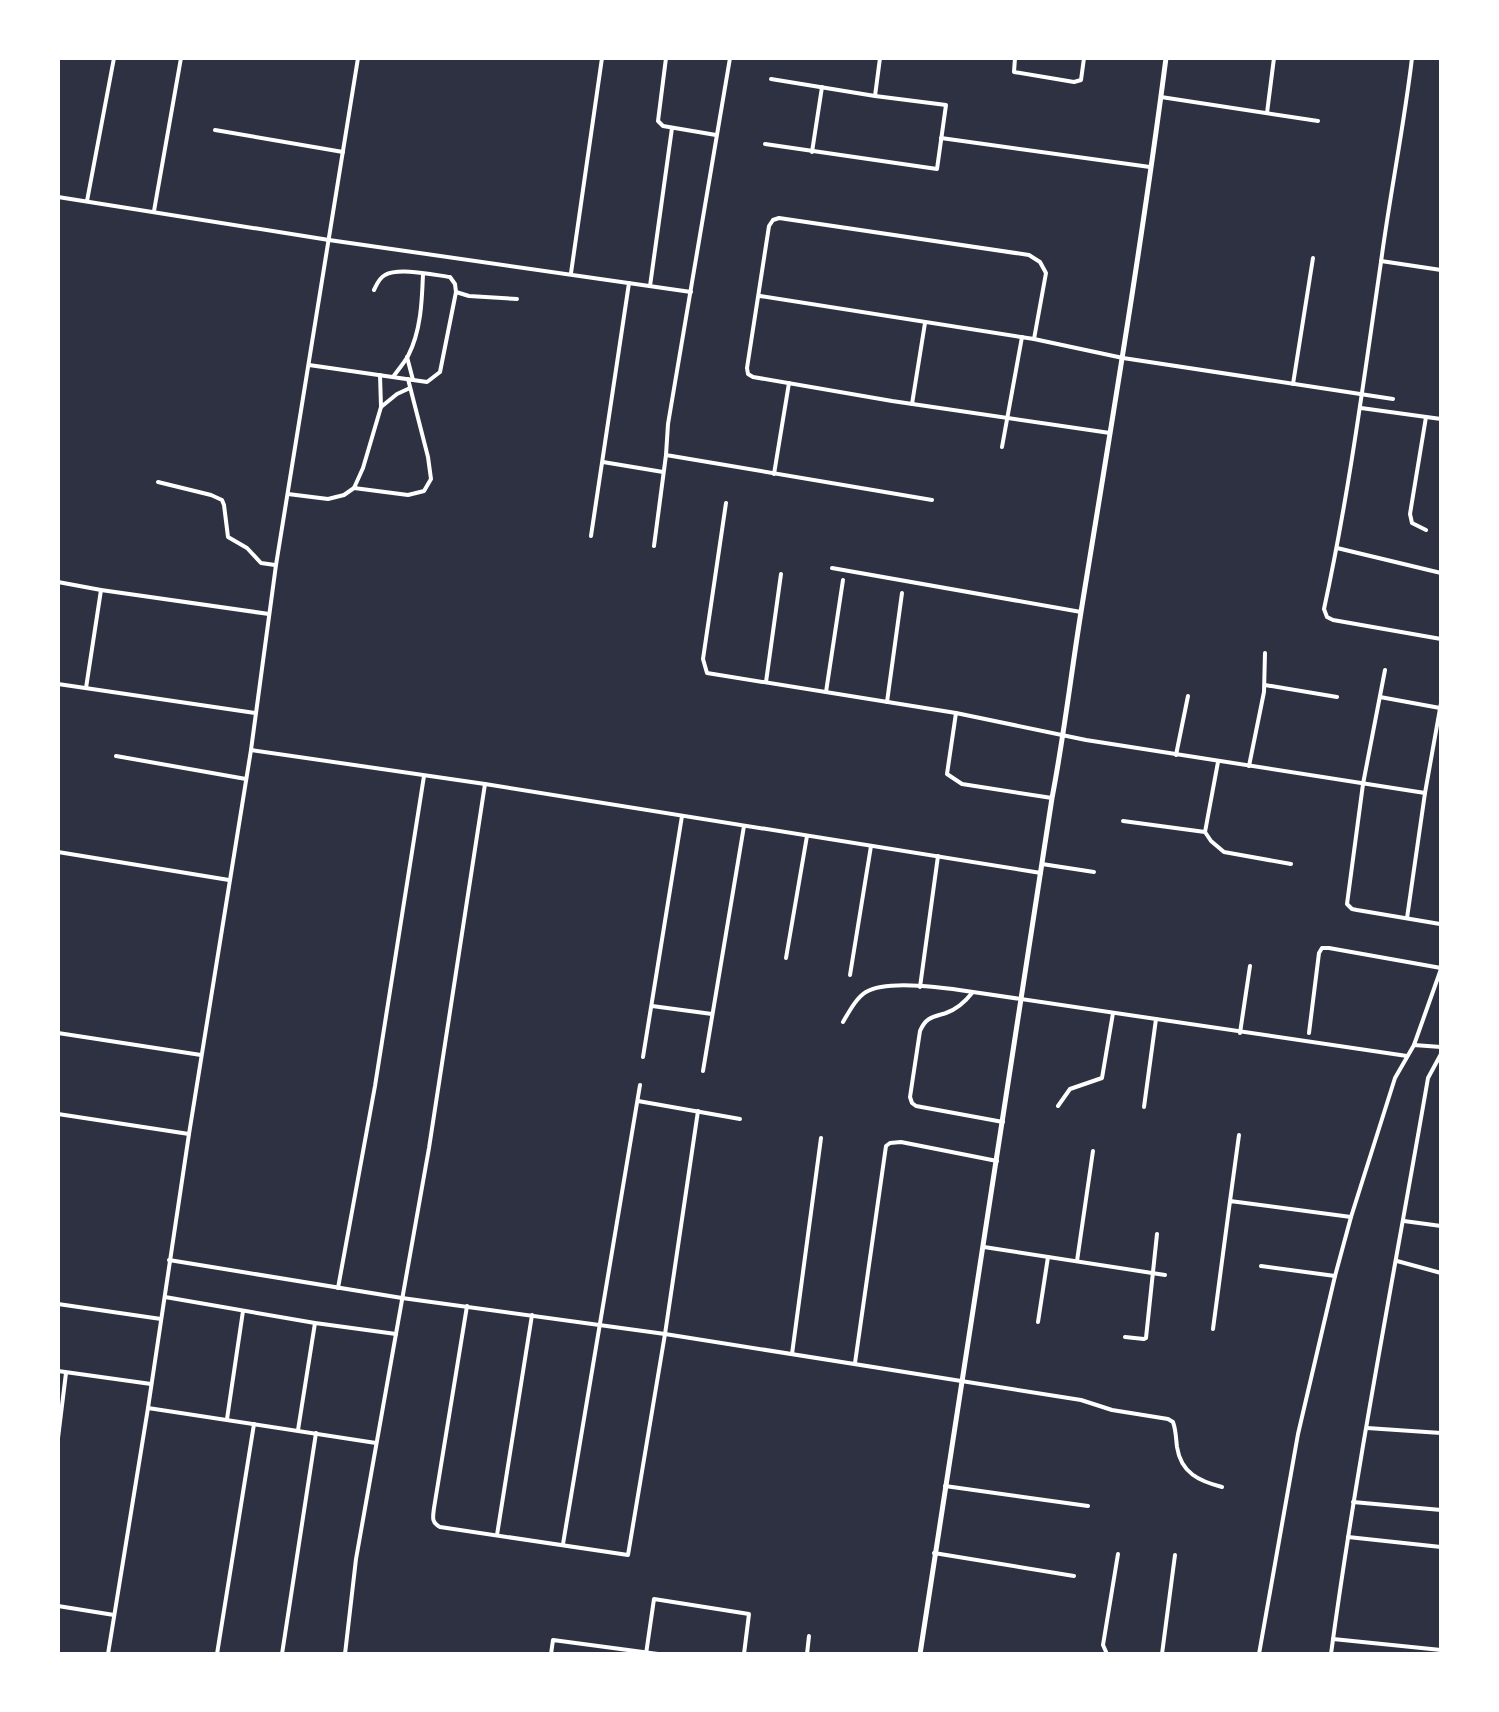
<svg xmlns="http://www.w3.org/2000/svg" width="1499" height="1712" font-family="'Times New Roman',serif">
<style>
.lines{fill:none;stroke-linecap:round;stroke-linejoin:round}
.minor{stroke:#fff;stroke-width:4}
.tertiary{stroke:#fff;stroke-width:5}
</style>
<rect width="100%" height="100%" fill="#2d3142"/>
<g class="lines">
<g class="minor">
<path d="M666,58L658,121L663,126L716,135"/>
<path d="M730,58L668,424L666,455L932,500"/>
<path d="M1015,58L1014,72L1074,82L1081,80L1084,58"/>
<path d="M1412,58C1404,126 1390,194 1381,262C1364,378 1349,494 1324,609L1327,617L1333,620L1441,639"/>
<path d="M875,96L880,58"/>
<path d="M1161,97L1318,121"/>
<path d="M1267,113L1274,58"/>
<path d="M215,130L343,152"/>
<path d="M941,138L1150,167"/>
<path d="M765,144L937,169L946,105L875,96L771,79"/>
<path d="M812,152L822,87"/>
<path d="M58,197L329,240L691,292"/>
<path d="M87,201L114,58"/>
<path d="M154,211L181,58"/>
<path d="M1381,261L1441,270"/>
<path d="M571,273L602,58"/>
<path d="M650,286L672,128"/>
<path d="M374,290C377,284 379,278 385,275C399,267 434,275 450,277L455,284L456,292L469,296L517,299"/>
<path d="M760,296L1034,339L1123,358L1393,399"/>
<path d="M1034,339L1046,273L1040,262L1029,255L779,218L773,220L769,226L747,368L748,374L753,377L892,401L1110,433"/>
<path d="M407,357L413,380"/>
<path d="M309,365L427,382L440,372L456,292"/>
<path d="M380,375L381,407"/>
<path d="M393,377C398,370 404,363 408,356C421,331 422,301 423,274"/>
<path d="M1293,384L1313,258"/>
<path d="M912,404L925,323"/>
<path d="M1361,408L1441,419"/>
<path d="M1002,447L1022,337"/>
<path d="M603,462L663,472"/>
<path d="M774,474L789,383"/>
<path d="M158,482L211,495L222,500L224,505L228,537L247,548L261,563L275,565"/>
<path d="M354,488L408,495L424,491L431,479L428,457L408,379"/>
<path d="M288,494L328,499L344,495L354,488L363,468L381,407L397,394L410,388"/>
<path d="M726,503L703,659L707,673L956,713L1086,740L1425,793"/>
<path d="M1426,530L1412,523L1410,514L1426,417"/>
<path d="M591,536L629,283"/>
<path d="M654,546L666,455"/>
<path d="M1337,548L1441,573"/>
<path d="M832,568L1081,612"/>
<path d="M58,582L101,590L269,614"/>
<path d="M1385,670L1363,784L1347,904L1352,909L1357,910L1440,924"/>
<path d="M766,682L781,574"/>
<path d="M58,684L255,713"/>
<path d="M1265,685L1337,697"/>
<path d="M86,688L101,590"/>
<path d="M826,692L843,580"/>
<path d="M1380,697L1440,708"/>
<path d="M887,702L902,593"/>
<path d="M956,713L947,774L962,784L1052,798"/>
<path d="M251,750L485,784L1041,873"/>
<path d="M1176,755L1188,696"/>
<path d="M116,756L246,779"/>
<path d="M1218,762L1205,832L1211,841L1224,852L1291,864"/>
<path d="M1249,766L1264,692L1265,653"/>
<path d="M1123,821L1205,832"/>
<path d="M58,852L229,880"/>
<path d="M1042,864L1094,872"/>
<path d="M1407,918L1425,793L1441,703"/>
<path d="M786,958L807,836"/>
<path d="M850,975L871,846"/>
<path d="M920,987L938,856"/>
<path d="M972,993C965,1002 957,1009 946,1013C933,1017 926,1017 920,1031L910,1097L912,1103L916,1106L1003,1122"/>
<path d="M652,1006L712,1014"/>
<path d="M843,1022C849,1012 856,998 866,992C887,979 948,988 973,992L1407,1056"/>
<path d="M58,1033L201,1055"/>
<path d="M1240,1033L1250,966"/>
<path d="M1309,1033L1319,953L1322,948H1329L1441,968"/>
<path d="M1414,1045L1441,969"/>
<path d="M643,1057L682,816"/>
<path d="M703,1071L744,826"/>
<path d="M638,1101L740,1119"/>
<path d="M1058,1106L1070,1089L1102,1078L1113,1013"/>
<path d="M1144,1107L1156,1019"/>
<path d="M58,1114L189,1134"/>
<path d="M1230,1201L1239,1135"/>
<path d="M1404,1221L1441,1226"/>
<path d="M984,1247L1165,1275"/>
<path d="M169,1260L402,1298L665,1334L1081,1400L1112,1410L1168,1419L1173,1422C1176,1430 1176,1439 1177,1447C1181,1473 1199,1481 1222,1487"/>
<path d="M1077,1261L1093,1151"/>
<path d="M1397,1261L1441,1273"/>
<path d="M1261,1266L1335,1276"/>
<path d="M338,1288L375,1086L424,776"/>
<path d="M165,1297L315,1323L396,1334"/>
<path d="M58,1304L161,1319"/>
<path d="M467,1306L434,1508C433,1517 431,1522 440,1527L628,1555L665,1334L698,1111"/>
<path d="M1038,1322L1048,1257"/>
<path d="M1213,1329L1230,1201L1351,1217"/>
<path d="M1125,1337L1144,1339L1146,1338L1157,1234"/>
<path d="M792,1354L821,1138"/>
<path d="M855,1363L886,1146L890,1143L901,1142L997,1161"/>
<path d="M58,1371L151,1384"/>
<path d="M148,1408L376,1443"/>
<path d="M227,1419L243,1311"/>
<path d="M1367,1428L1441,1433"/>
<path d="M298,1430L315,1323"/>
<path d="M58,1438L66,1373"/>
<path d="M945,1486L1088,1506"/>
<path d="M1353,1502L1441,1510"/>
<path d="M497,1535L532,1315"/>
<path d="M1348,1537L1441,1547"/>
<path d="M563,1544L640,1085"/>
<path d="M934,1553L1074,1576"/>
<path d="M58,1606L114,1615"/>
<path d="M1333,1639L1441,1650"/>
<path d="M108,1654L148,1408L189,1134L251,750L276,565L358,58"/>
<path d="M217,1654L254,1424"/>
<path d="M282,1654L316,1433"/>
<path d="M345,1654L356,1559L429,1148L485,784"/>
<path d="M551,1654L553,1640L658,1654"/>
<path d="M646,1654L654,1599L749,1614L744,1654"/>
<path d="M807,1654L809,1636"/>
<path d="M1107,1654L1103,1645L1118,1554"/>
<path d="M1162,1654L1175,1555"/>
<path d="M1259,1654L1298,1434L1335,1276L1351,1217L1395,1078L1414,1045L1441,1047"/>
<path d="M1331,1654C1357,1461 1395,1270 1428,1078L1441,1054"/>
</g>
<path class="tertiary" d="M920,1654L1052,798C1064,736 1071,674 1081,612C1111,427 1142,243 1166,58"/>
</g>
<rect width="1499" height="1712" fill="none" stroke="#ffffff" stroke-width="120"/>
</svg>
